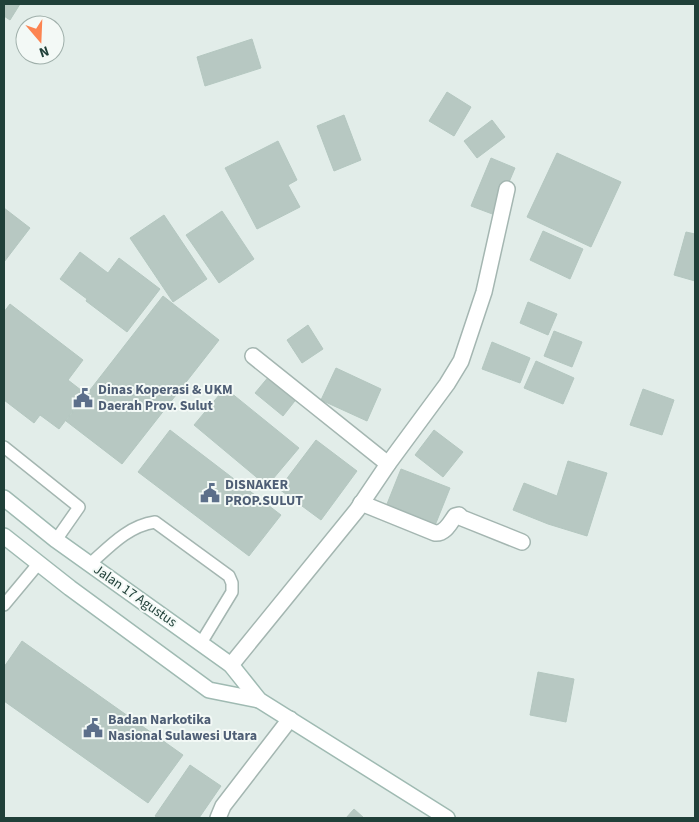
<svg xmlns="http://www.w3.org/2000/svg" width="699" height="822" font-family="'Source Sans 3',sans-serif">
<style>
.building{fill:#b7c8c2;stroke:#b4c7c0}
.lines{fill:none;stroke-linecap:round;stroke-linejoin:round}
.lane-casing{stroke:#a4b6b1;stroke-width:14}
.street-casing{stroke:#a4b6b1;stroke-width:18}
.secondary-casing{stroke:#9fbab2;stroke-width:18}
.lane{stroke:#fff;stroke-width:11}
.street{stroke:#fff;stroke-width:15}
.secondary{stroke:#fff;stroke-width:15}
.labels{text-anchor:middle;dominant-baseline:central;stroke-width:4;stroke-linejoin:round;paint-order:stroke}
.service-label{font-size:14px;font-weight:bold;fill:#4e5e75;stroke:#f3f9f6;text-anchor:start}
.street-label{font-size:14px;fill:#204039;stroke:#f3f9f6}
</style>
<rect width="100%" height="100%" fill="#e2ede9"/>
<g class="building">
<path d="M4,4H20L10,20L4,16Z"/>
<path d="M252,39L261,68L205,86L197,57Z"/>
<path d="M447,92L471,107L454,136L429,121Z"/>
<path d="M344,115L361,160L334,171L317,126Z"/>
<path d="M492,120L505,137L477,158L464,141Z"/>
<path d="M278,141L297,180L288,185L300,207L257,229L225,168Z"/>
<path d="M557,153L621,182L591,247L527,217Z"/>
<path d="M491,158L515,168L495,215L471,206Z"/>
<path d="M4,208L30,228L4,262Z"/>
<path d="M222,211L254,259L219,283L186,235Z"/>
<path d="M164,215L207,279L173,302L130,238Z"/>
<path d="M543,231L583,249L570,279L530,260Z"/>
<path d="M686,232L695,234V281L674,275Z"/>
<path d="M80,252L108,273L119,258L160,289L127,332L86,301L87,299L60,279Z"/>
<path d="M163,296L219,340L122,464L66,421Z"/>
<path d="M528,302L557,314L548,335L520,323Z"/>
<path d="M10,304L83,360L68,380L86,394L59,429L40,415L34,423L4,400V312Z"/>
<path d="M308,325L323,349L302,363L287,340Z"/>
<path d="M554,331L582,342L572,367L544,356Z"/>
<path d="M492,342L530,358L520,383L482,369Z"/>
<path d="M536,361L574,378L563,404L524,388Z"/>
<path d="M336,368L381,389L367,421L321,400Z"/>
<path d="M270,375L298,397L283,416L255,393Z"/>
<path d="M225,388L299,448L267,486L194,425Z"/>
<path d="M643,389L674,400L662,435L630,425Z"/>
<path d="M170,430L281,515L249,556L138,472Z"/>
<path d="M434,430L463,452L443,477L415,455Z"/>
<path d="M316,440L357,471L321,520L279,489Z"/>
<path d="M568,461L607,473L587,536L548,524L513,510L524,483L557,496Z"/>
<path d="M401,469L450,488L434,528L385,509Z"/>
<path d="M22,641L183,755L148,803L4,701V667Z"/>
<path d="M538,672L574,679L566,722L530,715Z"/>
<path d="M190,765L221,786L199,818H159L155,816Z"/>
<path d="M354,809L364,818H346Z"/>
</g>
<g class="lines">
<defs>
<g id="lane">
<path d="M4,447L79,507L56,540"/>
<path d="M90,564C110,546 128,526 155,522L229,576L232,583V592L201,643"/>
<path d="M4,605L39,563"/>
</g>
<g id="street">
<path d="M253,356L388,464"/>
<path d="M361,503L435,533C445,534 450,523 455,516L459,515L462,518L522,542"/>
<path d="M231,665L357,510L388,464L447,384L461,361L484,292L507,189"/>
<path d="M218,818L223,806L290,719"/>
</g>
<g id="secondary">
<path d="M4,498L56,540L231,665L259,700L447,818"/>
<path d="M4,536L70,588L209,690L259,700"/>
</g>
</defs>
<use href="#lane" class="lane-casing"/>
<use href="#street" class="street-casing"/>
<use href="#secondary" class="secondary-casing"/>
<use href="#lane" class="lane"/>
<use href="#street" class="street"/>
<use href="#secondary" class="secondary"/>
</g>
<defs>
<symbol id="civic-bare" viewBox="-9 -9 18 18"><path d="M-.6-6.5H3V-4.5H.6V-3L4-1V1h2V6H-6V1h2V-1L-.6-3ZM-1.2 2.5V6h2.4V2.5Z" fill="#5c6f8a" stroke="#f3f9f6" stroke-width="2.5" paint-order="stroke"/></symbol>
</defs>
<g fill-rule="evenodd">
<use href="#civic-bare" x="69" y="384" width="28" height="28"/>
<use href="#civic-bare" x="196" y="479" width="28" height="28"/>
<use href="#civic-bare" x="79" y="714" width="28" height="28"/>
</g>
<g class="labels">
<g class="service-label">
<text x="98" y="390">Dinas Koperasi &amp; UKM<tspan x="98" dy="16">Daerah Prov. Sulut</tspan></text>
<text x="225" y="485">DISNAKER<tspan x="225" dy="16">PROP.SULUT</tspan></text>
<text x="108" y="720">Badan Narkotika<tspan x="108" dy="16">Nasional Sulawesi Utara</tspan></text>
</g>
<g class="street-label">
<text transform="translate(135 596) rotate(35)">Jalan 17 Agustus</text>
</g>
</g>
<rect width="699" height="822" fill="none" stroke="#204039" stroke-width="10"/>
<g transform="translate(40 40) rotate(161)"><circle r="24" fill="#f3f9f6" stroke="#9fafaa"/>
<path d="M0-4L9 19L0 12L-9 19Z" fill="#fc8451"/>
<text y="-8" font-size="14" font-weight="bold" text-anchor="middle" fill="#204039">N</text>
</g>
</svg>
